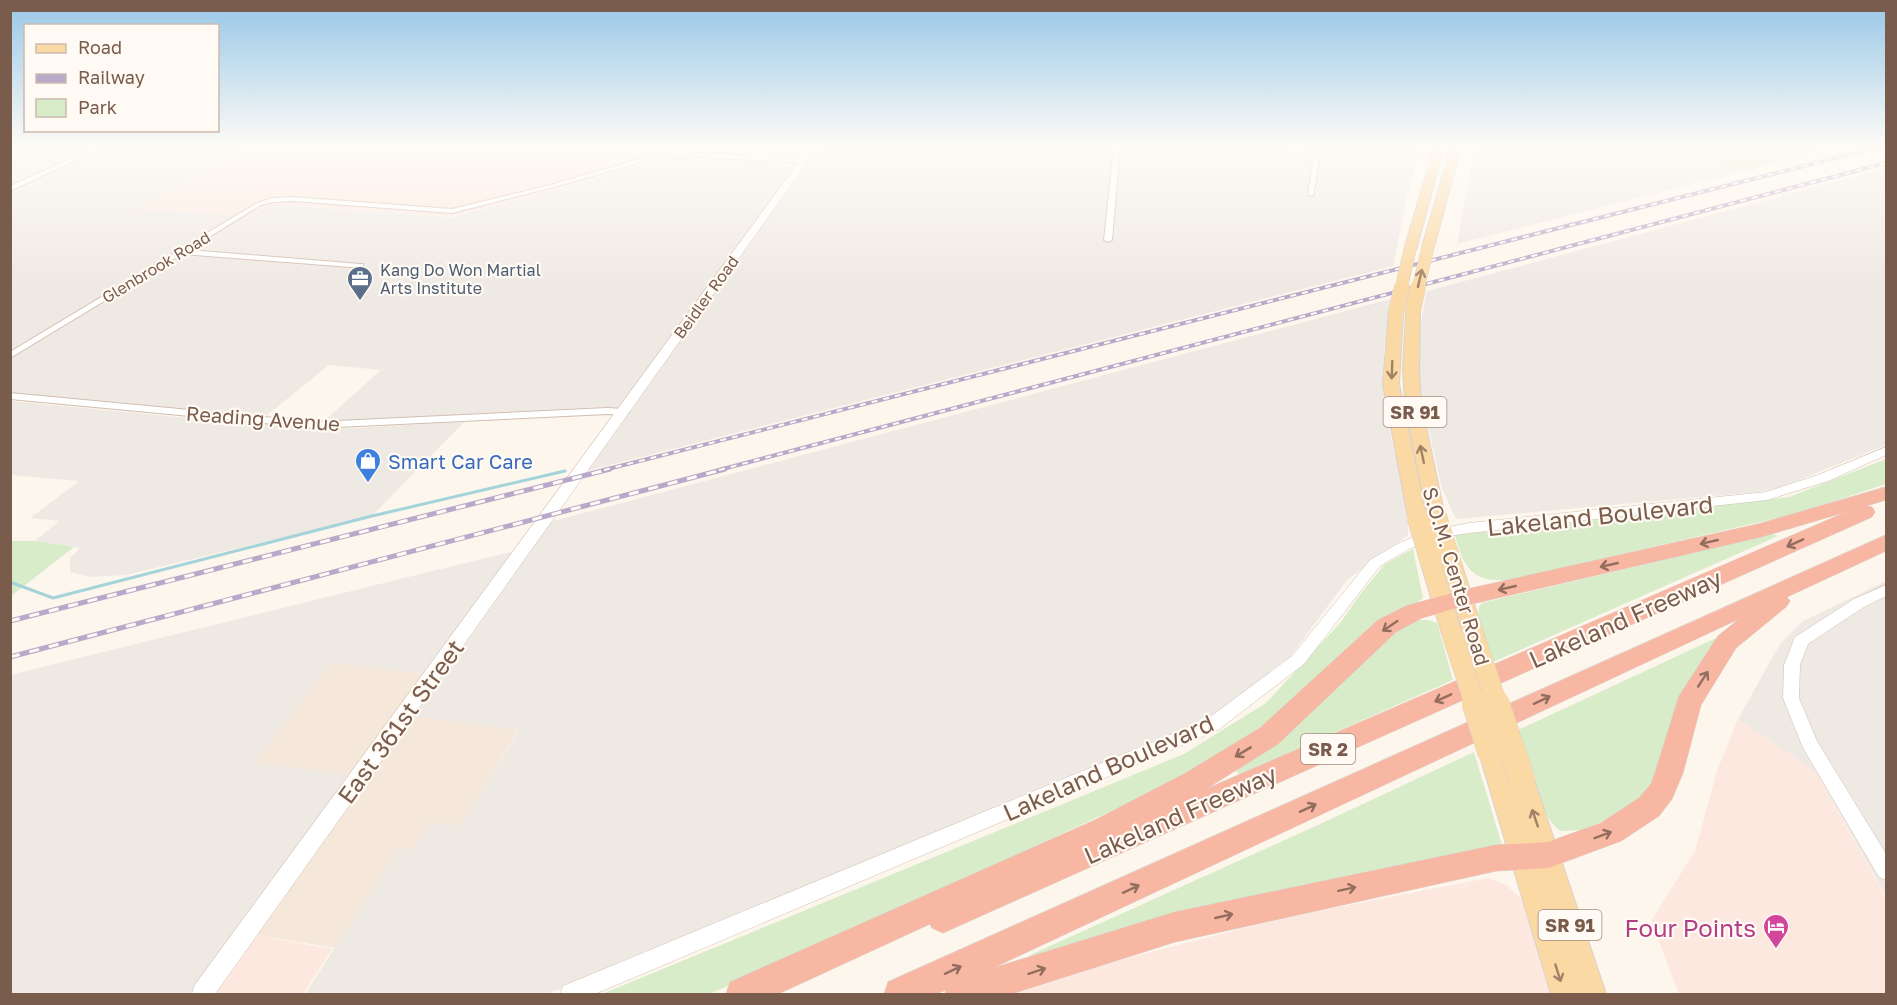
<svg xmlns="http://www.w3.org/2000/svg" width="1897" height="1005" font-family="'Golos Text',sans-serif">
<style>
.residential{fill:#f5e8da}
.commercial{fill:#fde8e0}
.industrial{fill:#efe9e4}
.green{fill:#d8ecc9}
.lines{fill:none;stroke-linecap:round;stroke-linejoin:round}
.stream{stroke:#a5d3da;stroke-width:3}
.minor-casing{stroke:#d1beb0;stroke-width:2}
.tertiary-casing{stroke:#d1beb0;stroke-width:1}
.primary-casing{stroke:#dad1cd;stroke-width:2}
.motorway-casing{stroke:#dad1cd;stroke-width:1}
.minor{fill:#fff;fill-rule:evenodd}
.tertiary{fill:#fff;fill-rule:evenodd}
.primary{fill:#fbd9a5;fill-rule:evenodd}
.motorway{fill:#f7b7a3;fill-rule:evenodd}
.rail-far1-casing{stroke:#b9a8c9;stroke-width:4}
.rail-casing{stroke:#b9a8c9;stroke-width:5}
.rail-far1{stroke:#fffaf3;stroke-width:2;stroke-dasharray:6;stroke-linecap:butt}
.rail{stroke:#fffaf3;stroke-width:3;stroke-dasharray:10;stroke-linecap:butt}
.primary-bridge-far3-casing{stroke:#dad1cd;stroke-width:13;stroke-linecap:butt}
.primary-bridge-far2-casing{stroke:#dad1cd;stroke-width:16;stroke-linecap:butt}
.primary-bridge-far1-casing{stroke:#dad1cd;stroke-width:21;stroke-linecap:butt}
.primary-bridge-casing{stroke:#dad1cd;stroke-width:27;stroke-linecap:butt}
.primary-bridge-far3{stroke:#fbd9a5;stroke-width:12}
.primary-bridge-far2{stroke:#fbd9a5;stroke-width:15}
.primary-bridge-far1{stroke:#fbd9a5;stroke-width:20}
.primary-bridge{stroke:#fbd9a5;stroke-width:26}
.oneway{stroke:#a18267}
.oneway2{stroke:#936e5e}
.labels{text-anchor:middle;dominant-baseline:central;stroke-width:4.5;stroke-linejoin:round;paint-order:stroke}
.far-street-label{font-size:16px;fill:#7a5c4d;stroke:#fffaf3}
.far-service-label{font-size:16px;fill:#4e5e75;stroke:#fffaf3;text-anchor:start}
.shield{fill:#fffaf3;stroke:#a28b7f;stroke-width:1.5}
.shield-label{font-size:18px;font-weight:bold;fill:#7a5c4d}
.street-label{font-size:20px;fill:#7a5c4d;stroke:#fffaf3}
.shop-label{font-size:20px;fill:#366cbe;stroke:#fffaf3;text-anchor:start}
.near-street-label{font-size:24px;fill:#7a5c4d;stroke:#fffaf3}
.near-hotel-label{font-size:24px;fill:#b23c85;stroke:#fffaf3;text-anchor:end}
</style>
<rect width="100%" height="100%" fill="#fdf6ec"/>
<g class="residential">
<path d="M331,663L428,674L353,775L253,763Z"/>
<path d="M413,716L519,729L460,826L413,850L399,848L335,948L252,934Z"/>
</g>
<g class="commercial">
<path d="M248,147H810L797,165L676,157L452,216L269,204L250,216L136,209Z"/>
<path d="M1738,719L1816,772L1886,898V994H1679L1651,921L1695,851L1717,771Z"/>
<path d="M1488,878L1505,884L1525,902L1552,994H988L1287,917Z"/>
<path d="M252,934L332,949L303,994H209Z"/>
</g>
<g class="industrial">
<path d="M10,147H248L137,209L250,216L269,204L452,217L676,157L797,165L620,409L603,407L323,422L381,370L329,365L266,416L11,393Z"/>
<path d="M817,147H1421L1407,196L1393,266L586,471Z"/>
<path d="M1472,147H1707L1736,173L1457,244L1473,155Z"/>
<path d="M1886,168V445L1779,488L1758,492L1456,519L1442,489L1421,395L1418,339L1427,291Z"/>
<path d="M1391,299L1384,350V406L1408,511V535L1347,580L1290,657L1218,712L1186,728L547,994H305L399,848L413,850L431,822L460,826L519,730L413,716L550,522Z"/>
<path d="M10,401L241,423L335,429L464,422L372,516L126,575L91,577L70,572V558L80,548L35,541L59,521L30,518L79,481L11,475Z"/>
<path d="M518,550L428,674L331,663L254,763L353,775L190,994H11L10,675Z"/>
<path d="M1886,581V896L1816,772L1738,719L1780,644L1803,621Z"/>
</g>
<g class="green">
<path d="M1707,147H1833L1736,173Z"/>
<path d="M1886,459V484L1795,514L1513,579C1475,585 1463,569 1455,535L1789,497Z"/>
<path d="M1773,534L1778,536L1493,662L1478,615L1479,607L1482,603Z"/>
<path d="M11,541H35L74,547L11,596Z"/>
<path d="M1413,549L1423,598L1266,730L1150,793L802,954L709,994H602L1184,754L1266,703L1340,623L1362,592L1385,564Z"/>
<path d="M1417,620H1428L1437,623L1453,680L1239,775L1235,769L1304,720L1375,643Z"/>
<path d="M1729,632L1640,806L1581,830L1560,831C1535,811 1527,760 1518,730Z"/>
<path d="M1474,752L1502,845L1328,880L1270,898L1034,962L1030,955L1318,825Z"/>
</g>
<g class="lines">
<path class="stream" d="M10,582L53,598L372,516L565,471"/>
<defs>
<g id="minor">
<path d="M97,147H104L10,191V186Z"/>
<path d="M1114,147H1120L1112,240L1108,242L1104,240Z"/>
<path d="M1244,147C1268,146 1302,142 1319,162L1313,196L1308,195L1313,162C1298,145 1267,149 1247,149Z"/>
<path d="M667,151L803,159L806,161L803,163L667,155L554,187L452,213L293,201L273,202L261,205L188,250L360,264H363V268L182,254L10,358V352L257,203L272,198L293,197L452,209L550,185Z"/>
<path d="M10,393L316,422L607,408L624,409L629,412L624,415L607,414L316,428L10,399Z"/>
</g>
<g id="tertiary">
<path d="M810,147H818L215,994H192L194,986Z"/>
<path d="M1886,447V455L1828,481L1767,500L1469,533L1436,538L1409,549L1380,566L1304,664L1218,730L595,994H560L563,986L1206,720L1292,656L1370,560L1399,543L1428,531L1469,523L1766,492L1818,475Z"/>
<path d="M1886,585V596L1864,607L1808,644L1800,665L1799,698L1817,741L1886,854V880L1879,877L1803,748L1783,698L1784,665L1795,637L1854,599Z"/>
</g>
<g id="primary">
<path d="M1434,147H1444L1416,250L1410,254L1404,250Z"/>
<path d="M1451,147H1461L1434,247L1428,251L1422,247Z"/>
<path d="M1413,306L1420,310L1419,369L1421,403L1444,512L1441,516H1429L1426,512L1405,403L1403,369L1406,310Z"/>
<path d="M1396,308L1403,312L1399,384L1426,517L1423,521H1411L1408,517L1383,384L1389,312Z"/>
<path d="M1449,550L1456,551L1459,556L1481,626L1478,631L1471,633L1464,631L1461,626L1439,556L1442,551Z"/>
<path d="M1431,557L1438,559L1441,564L1462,634L1459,639L1452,642L1445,639L1442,634L1421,564L1424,559Z"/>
<path d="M1491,743L1499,746L1511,779L1514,773L1522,770L1530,773L1534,780L1606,994H1551L1479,753L1483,746Z"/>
</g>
<g id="motorway">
<path d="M1886,487V500L1866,506L1872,507L1875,512L1872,517L954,928L943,933L932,928L930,924L778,994H726L730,982L1095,820L1184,774L1260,728L1378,620L1406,606L1463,590L1758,524ZM1846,512L1206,789L1278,744L1396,632L1422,618L1463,606L1761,537Z"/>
<path d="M1886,535V551L1787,597L1790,601L1786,607L1736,648L1701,705L1683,773L1672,799L1659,816L1621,841L1548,868L1496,871L1175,942L1011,994H945L946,990L936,994H884L888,982ZM1739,619L1718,636L1679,696L1655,773L1651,784L1639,798L1601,823L1548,842L1496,845L1175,912L993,968Z"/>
</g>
</defs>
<use href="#minor" class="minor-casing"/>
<use href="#tertiary" class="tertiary-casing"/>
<use href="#primary" class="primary-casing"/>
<use href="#motorway" class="motorway-casing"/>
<use href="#minor" class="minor"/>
<use href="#tertiary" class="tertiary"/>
<use href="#primary" class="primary"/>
<use href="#motorway" class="motorway"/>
<defs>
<g id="rail-far1">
<path d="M604,470L1879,147"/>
<path d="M719,470L1886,163"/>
</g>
<g id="rail">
<path d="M10,621L610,469"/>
<path d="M10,657L725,469"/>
</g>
</defs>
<use href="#rail-far1" class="rail-far1-casing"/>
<use href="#rail" class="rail-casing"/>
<use href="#rail-far1" class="rail-far1"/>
<use href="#rail" class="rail"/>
<defs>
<g id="primary-bridge-far3">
<path d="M1401,289L1410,250"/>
<path d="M1418,289L1428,247"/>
</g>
<g id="primary-bridge-far2">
<path d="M1413,310L1418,287"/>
<path d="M1396,312L1402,287"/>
</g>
<g id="primary-bridge-far1">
<path d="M1435,512L1449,556"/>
<path d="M1417,517L1431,564"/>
<path d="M1471,626L1497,704"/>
<path d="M1452,634L1475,704"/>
</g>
<g id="primary-bridge">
<path d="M1475,703L1491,753"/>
<path d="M1496,703L1522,780"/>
</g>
</defs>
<use href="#primary-bridge-far3" class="primary-bridge-far3-casing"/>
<use href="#primary-bridge-far2" class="primary-bridge-far2-casing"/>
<use href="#primary-bridge-far1" class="primary-bridge-far1-casing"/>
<use href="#primary-bridge" class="primary-bridge-casing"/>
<use href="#primary-bridge-far3" class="primary-bridge-far3"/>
<use href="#primary-bridge-far2" class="primary-bridge-far2"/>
<use href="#primary-bridge-far1" class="primary-bridge-far1"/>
<use href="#primary-bridge" class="primary-bridge"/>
</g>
<defs><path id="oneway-shaft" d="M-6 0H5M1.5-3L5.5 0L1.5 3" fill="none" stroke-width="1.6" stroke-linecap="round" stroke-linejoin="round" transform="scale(1.5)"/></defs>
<g class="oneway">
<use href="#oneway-shaft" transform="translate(1420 278) rotate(-77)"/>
<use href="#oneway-shaft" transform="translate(1392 370) rotate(92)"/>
<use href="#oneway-shaft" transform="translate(1422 454) rotate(-102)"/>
<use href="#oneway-shaft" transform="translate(1535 818) rotate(-109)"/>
<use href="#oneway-shaft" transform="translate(1558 973) rotate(73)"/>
</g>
<g class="oneway2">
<use href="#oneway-shaft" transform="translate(1709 542) rotate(167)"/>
<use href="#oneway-shaft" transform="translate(1795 543) rotate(156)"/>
<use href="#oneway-shaft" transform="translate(1609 565) rotate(167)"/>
<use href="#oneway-shaft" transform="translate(1507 588) rotate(167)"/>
<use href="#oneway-shaft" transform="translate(1390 626) rotate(146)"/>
<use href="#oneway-shaft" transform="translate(1703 679) rotate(-57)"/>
<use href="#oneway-shaft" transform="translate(1443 698) rotate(156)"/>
<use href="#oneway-shaft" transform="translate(1542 700) rotate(-25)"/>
<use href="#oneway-shaft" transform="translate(1243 752) rotate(149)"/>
<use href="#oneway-shaft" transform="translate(1308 808) rotate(-25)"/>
<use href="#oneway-shaft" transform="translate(1603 835) rotate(-21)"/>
<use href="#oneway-shaft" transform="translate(1131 889) rotate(-25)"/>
<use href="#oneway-shaft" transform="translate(1347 889) rotate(-12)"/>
<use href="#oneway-shaft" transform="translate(1224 916) rotate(-13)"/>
<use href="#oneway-shaft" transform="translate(953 970) rotate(-25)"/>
<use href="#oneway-shaft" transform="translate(1037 971) rotate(-18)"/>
</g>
<linearGradient id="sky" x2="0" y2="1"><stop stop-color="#97c7e8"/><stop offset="0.51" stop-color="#fefbf6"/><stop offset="1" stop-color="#fefbf6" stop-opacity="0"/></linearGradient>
<rect width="1897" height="287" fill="url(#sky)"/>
<defs>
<symbol id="office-pin" viewBox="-11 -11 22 30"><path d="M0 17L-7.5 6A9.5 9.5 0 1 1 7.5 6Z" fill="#5c6f8a" stroke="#fffaf3"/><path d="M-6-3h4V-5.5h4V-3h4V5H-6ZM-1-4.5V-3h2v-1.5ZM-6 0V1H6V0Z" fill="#fff"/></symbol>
<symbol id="shop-pin" viewBox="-11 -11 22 30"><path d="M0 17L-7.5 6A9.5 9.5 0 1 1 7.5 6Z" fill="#3f7fe0" stroke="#fffaf3"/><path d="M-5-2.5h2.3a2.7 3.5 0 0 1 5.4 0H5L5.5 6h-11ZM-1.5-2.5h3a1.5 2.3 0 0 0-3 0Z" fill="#fff"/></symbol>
<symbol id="hotel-pin" viewBox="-11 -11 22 30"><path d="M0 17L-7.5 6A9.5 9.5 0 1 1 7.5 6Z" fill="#d1479c" stroke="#fffaf3"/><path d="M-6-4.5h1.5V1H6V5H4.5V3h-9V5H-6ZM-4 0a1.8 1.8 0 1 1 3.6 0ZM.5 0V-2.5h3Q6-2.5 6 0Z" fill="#fff"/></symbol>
</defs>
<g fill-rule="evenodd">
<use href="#office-pin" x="345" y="264" width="30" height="40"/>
<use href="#shop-pin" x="353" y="446" width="30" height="40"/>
<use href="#hotel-pin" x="1761" y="912" width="30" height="40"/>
</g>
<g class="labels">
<g class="far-street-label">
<text transform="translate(156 267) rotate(-31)">Glenbrook Road</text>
<text transform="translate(706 297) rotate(-54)">Beidler Road</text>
</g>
<g class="far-service-label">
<text x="380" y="270">Kang Do Won Martial<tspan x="380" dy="18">Arts Institute</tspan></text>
</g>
<g class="shield">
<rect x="1383.5" y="397" width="63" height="30" rx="4.5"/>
<rect x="1301" y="734" width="54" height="30" rx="4.5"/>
<rect x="1538.5" y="910" width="63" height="30" rx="4.5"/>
</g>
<g class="shield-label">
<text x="1415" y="412">SR 91</text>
<text x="1328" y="749">SR 2</text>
<text x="1570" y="925">SR 91</text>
</g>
<g class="street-label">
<text transform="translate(263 418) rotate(4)">Reading Avenue</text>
<text transform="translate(1457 576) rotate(73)">S.O.M. Center Road</text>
</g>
<g class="shop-label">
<text x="388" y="461">Smart Car Care</text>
</g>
<g class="near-street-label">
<text transform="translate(1600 515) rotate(-6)">Lakeland Boulevard</text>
<text transform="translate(1625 618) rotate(-24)">Lakeland Freeway</text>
<text transform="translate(400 721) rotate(-54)">East 361st Street</text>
<text transform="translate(1108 767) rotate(-24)">Lakeland Boulevard</text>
<text transform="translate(1180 814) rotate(-24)">Lakeland Freeway</text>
</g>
<g class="near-hotel-label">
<text x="1756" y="927">Four Points</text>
</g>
</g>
<rect width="1897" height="1005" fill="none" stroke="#7a5c4d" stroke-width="24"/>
<rect x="24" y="24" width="195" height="108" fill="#fffaf3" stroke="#cabbb1" stroke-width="1.5"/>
<rect x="36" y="44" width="30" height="9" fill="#fbd9a5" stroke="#cabbb1" stroke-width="1.5"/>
<text x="78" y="54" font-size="18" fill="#7a5c4d">Road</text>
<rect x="36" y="74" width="30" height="9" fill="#b9a8c9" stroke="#cabbb1" stroke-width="1.5"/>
<text x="78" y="84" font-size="18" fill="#7a5c4d">Railway</text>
<rect x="36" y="99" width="30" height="18" fill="#d8ecc9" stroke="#cabbb1" stroke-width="1.5"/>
<text x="78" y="114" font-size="18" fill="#7a5c4d">Park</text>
</svg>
